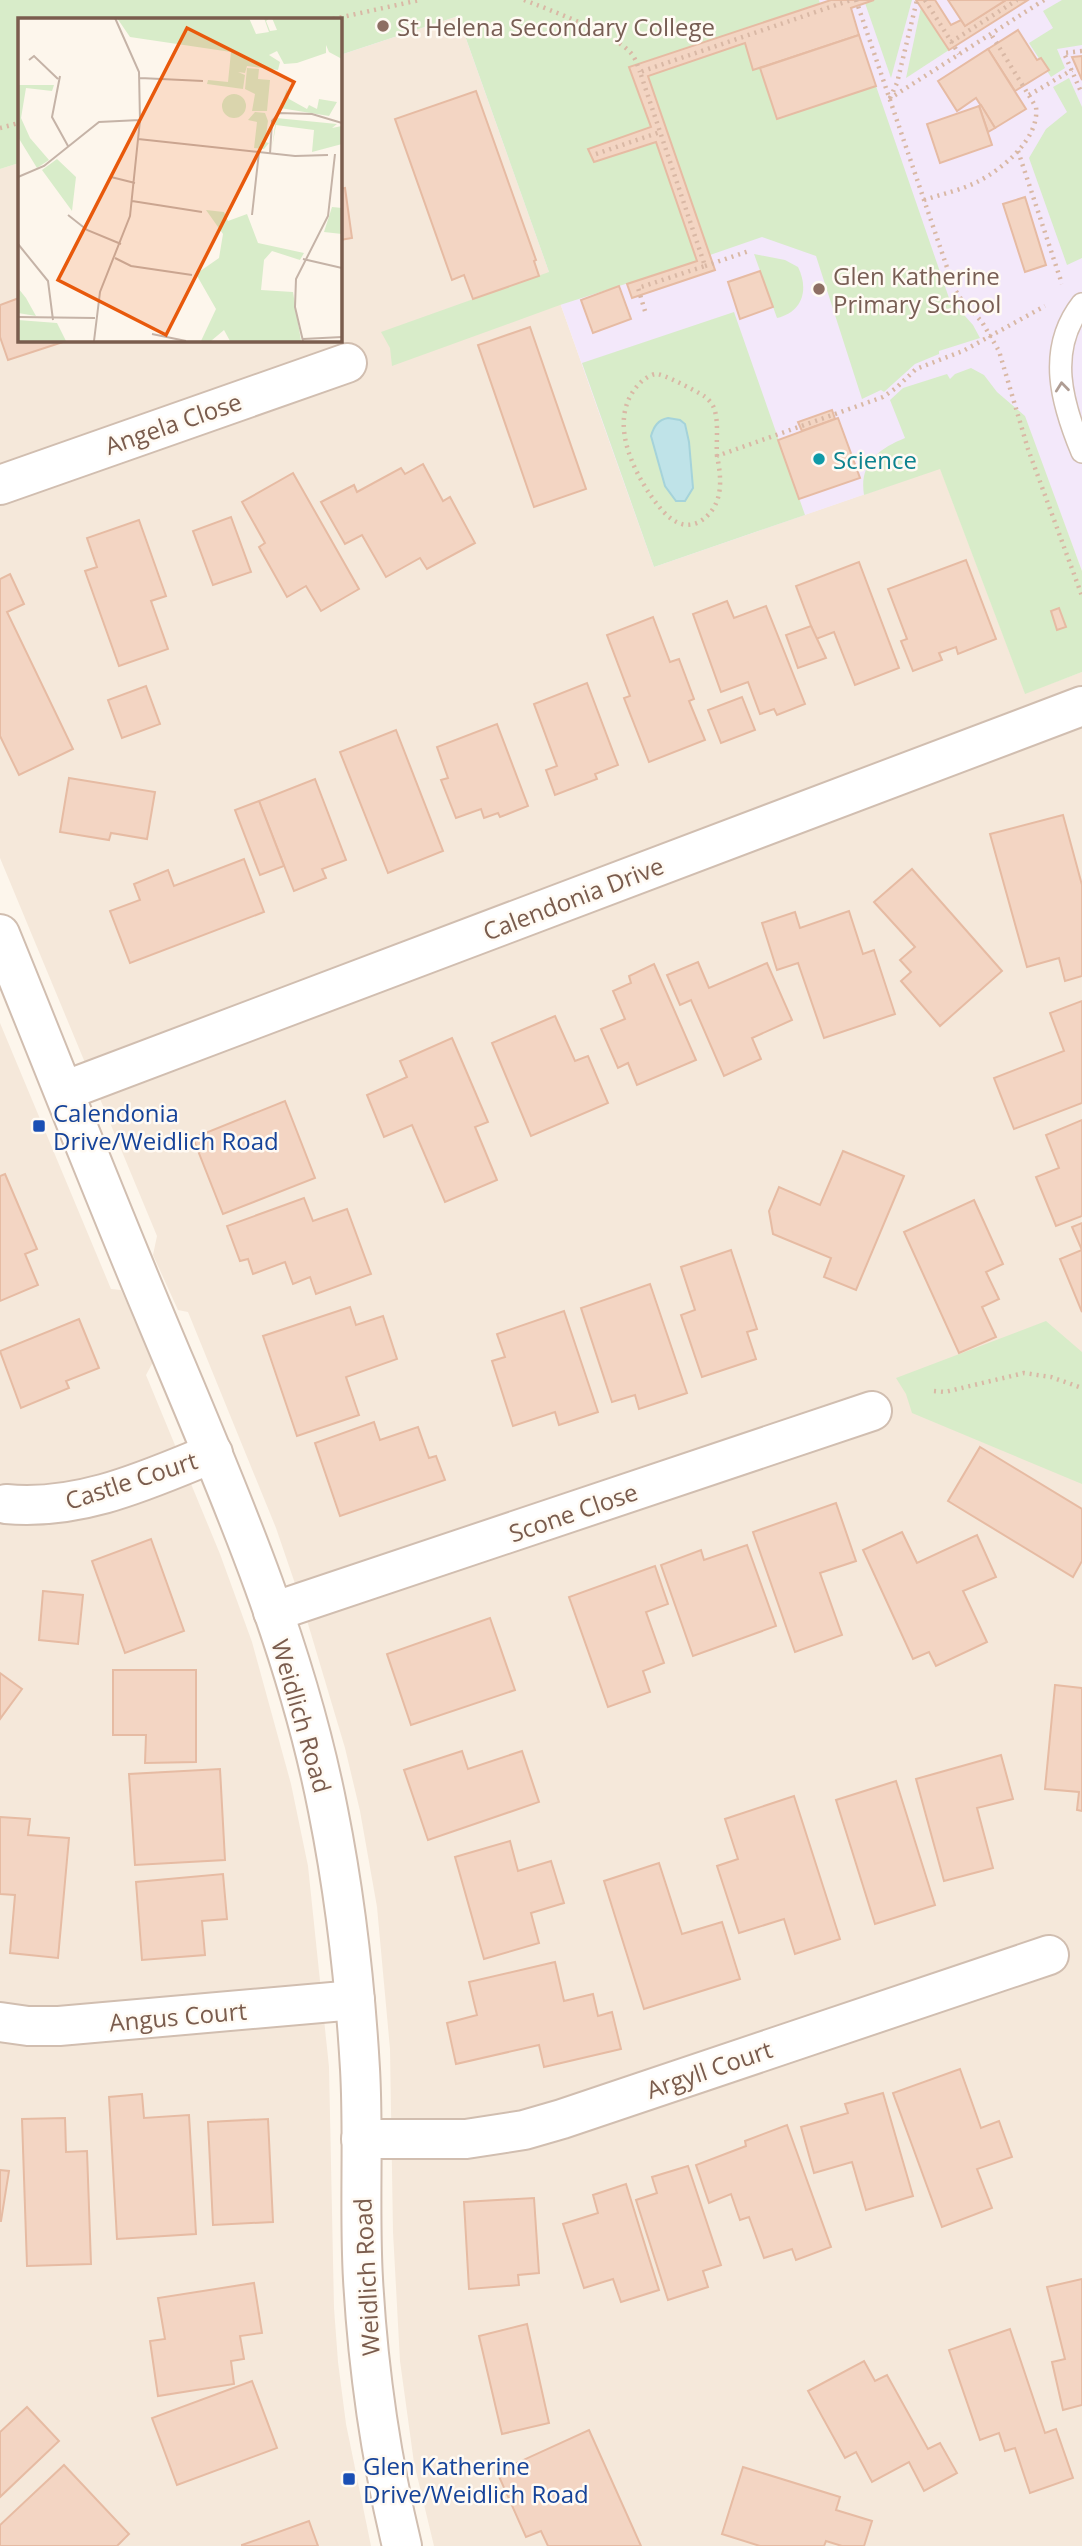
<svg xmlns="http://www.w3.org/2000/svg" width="1082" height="2546" font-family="'Open Sans',sans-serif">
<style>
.residential{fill:#f5e8da}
.education{fill:#f3e8fa}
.green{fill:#d8ecc9}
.water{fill:#bfe3e8;stroke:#a5d3da;stroke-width:2}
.building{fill:#f3d5c3;stroke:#e6bba3;stroke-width:2}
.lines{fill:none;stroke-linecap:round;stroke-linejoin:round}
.service-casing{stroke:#d1beb0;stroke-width:24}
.minor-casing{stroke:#d1beb0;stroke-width:42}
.tertiary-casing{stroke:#d1beb0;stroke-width:42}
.path{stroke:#d9b8a5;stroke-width:4.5;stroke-dasharray:2 5;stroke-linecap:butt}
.service{stroke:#fff;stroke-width:21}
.minor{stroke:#fff;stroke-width:38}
.tertiary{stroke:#fff;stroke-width:38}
.oneway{stroke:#af9d94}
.education-dot{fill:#8d6e63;stroke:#fffaf3;stroke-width:2.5}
.culture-dot{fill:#0f9aa8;stroke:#fffaf3;stroke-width:2.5}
.transit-dot{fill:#1a4fb4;stroke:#fffaf3;stroke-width:2.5}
.labels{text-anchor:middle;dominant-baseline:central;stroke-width:5;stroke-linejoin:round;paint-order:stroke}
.education-label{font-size:24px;fill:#785e54;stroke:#fffaf3;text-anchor:start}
.street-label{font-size:24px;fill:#7a5c4d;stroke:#fffaf3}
.culture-label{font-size:24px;fill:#0d838f;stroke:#fffaf3;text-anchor:start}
.transit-label{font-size:24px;fill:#164399;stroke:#fffaf3;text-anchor:start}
.inset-road{fill:none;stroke:#c5b3a7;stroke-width:2}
.view{fill:#e8590c;fill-opacity:0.15;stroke:#e8590c;stroke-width:3.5}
.inset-edge{fill:none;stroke:#7a5c4d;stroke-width:3.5}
</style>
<rect width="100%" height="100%" fill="#fdf6ec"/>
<g class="residential">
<path d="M458,16L654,567L940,468L1025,693L1082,672V2546H434L414,2463L400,2361L393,2232L390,2049L377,1907L360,1811L345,1748L303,1607L276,1528L188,1312L178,1310L153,1255L157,1236L0,858V169L19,163V340H340V55Z"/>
<path d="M0,1023L111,1289L121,1290L153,1362L146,1375L220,1554L252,1642L291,1784L308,1866L329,2067L334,2308L338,2362L346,2424L371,2546H0Z"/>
</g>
<path class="education" d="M76,0H1082V571L1031,435L889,486L654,567L458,16L340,55V19Z"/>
<g class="green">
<path d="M0,0H819L820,4L630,67L651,127L588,149L594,162L656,142L697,261L560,305L392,366L390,348L381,332L549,272L458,16L340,55V19H19V163L0,169Z"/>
<path d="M874,0H912L891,78L865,3Z"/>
<path d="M1062,0H1082V45L1057,49L1065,68L1051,77L1029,43L1053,28L1043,11Z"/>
<path d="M921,7L949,50L906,78Z"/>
<path d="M745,43L753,69L760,68L777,119L876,86L949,298L973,325L980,338L939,351V354L915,364L884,392L881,390L862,399L816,256L762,237L710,255L648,76Z"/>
<path d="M1069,78L1082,107V258L1067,265L1029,158L1046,129L1067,112L1053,87Z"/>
<path d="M754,254L785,260L798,267C809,289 803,312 777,318Z"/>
<path d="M734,312L805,515L654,567L582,363Z"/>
<path d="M971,368L984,375L997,392L1025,416L1082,571V672L1025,694L940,469L864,495C859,464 878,449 905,438L890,400L903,388L947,374L950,379L955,374Z"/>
<path d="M1046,1321L1082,1352V1484L912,1413L906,1394L896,1378Z"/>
</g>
<path class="water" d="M668,418L680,420L685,424L689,442L693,488L685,501H676L665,486L651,436C654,426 658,420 668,418Z"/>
<g class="building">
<path d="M831,0H874L851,8L859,35L753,70L745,43L648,76L715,270L632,298L627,284L697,261L656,142L594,162L588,149L651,127L629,67Z"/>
<path d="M916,0H935L951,25L961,20L965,26L1006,0H1028L949,50Z"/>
<path d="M948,0H1006L965,26Z"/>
<path d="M1018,30L1037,60L1041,58L1049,70L1015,91L988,49Z"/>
<path d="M859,35L876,86L777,119L760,68Z"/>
<path d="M988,49L1026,109L995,128L976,98L957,111L938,81Z"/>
<path d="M1082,56V80L1072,57Z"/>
<path d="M476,91L536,260L534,261L539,276L473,299L464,275L452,280L395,119Z"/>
<path d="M981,105L995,128L988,132L979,106Z"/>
<path d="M979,106L992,145L940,163L927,124Z"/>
<path d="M345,188L352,238L340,240V189Z"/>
<path d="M1025,197L1046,265L1025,272L1003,204Z"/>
<path d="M760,271L773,307L740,319L728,282Z"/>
<path d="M619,286L631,319L593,333L581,300Z"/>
<path d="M19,298V340H69L8,360L0,337V305Z"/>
<path d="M530,327L586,489L534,507L478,345Z"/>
<path d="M832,410L835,419L802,431L798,422Z"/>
<path d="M838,418L860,478L799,499L778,440Z"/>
<path d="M423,464L443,501L450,497L475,543L427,569L420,558L386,577L362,535L345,544L321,502L354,485L357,492L401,468L405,474Z"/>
<path d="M293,473L359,589L321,611L306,586L287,597L259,547L265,543L242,502Z"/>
<path d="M231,517L251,572L213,585L193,531Z"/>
<path d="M139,520L166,596L151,601L168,649L119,666L85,571L97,567L87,538Z"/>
<path d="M966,560L996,639L958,654L956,647L939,653L942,660L913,671L901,641L907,639L888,589Z"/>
<path d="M859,562L899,668L855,685L834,632L816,639L796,586Z"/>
<path d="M10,574L24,604L7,612L73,749L19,775L0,736V579Z"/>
<path d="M727,601L734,618L766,606L805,704L777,715L774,709L760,714L748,682L721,692L693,614Z"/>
<path d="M1059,608L1066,627L1057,630L1051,611Z"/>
<path d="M653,617L670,662L679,659L694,699L689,701L705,740L649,762L624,698L630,696L607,635Z"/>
<path d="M811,626L826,658L798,668L786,635Z"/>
<path d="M587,683L618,765L595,774L597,779L555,795L546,770L557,766L534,704Z"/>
<path d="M146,686L160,724L122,738L108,700Z"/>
<path d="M742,697L755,730L721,743L708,710Z"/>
<path d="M497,724L528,806L500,817L498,813L484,818L481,809L456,818L441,780L448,778L437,747Z"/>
<path d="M396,730L443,851L388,873L340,752Z"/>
<path d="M69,778L155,792L147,839L111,833L109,840L60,832Z"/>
<path d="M315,779L346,860L322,869L326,878L294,891L259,801Z"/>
<path d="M259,801L284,866L260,875L235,810Z"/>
<path d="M1063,815L1082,885V976L1065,981L1059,958L1027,967L990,834Z"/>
<path d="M244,859L264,912L130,963L110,911L140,900L134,884L168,870L174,886Z"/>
<path d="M912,869L1002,971L940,1026L901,981L911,972L900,960L915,947L874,902Z"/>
<path d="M849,911L863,954L874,950L895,1014L824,1038L798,963L777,970L762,923L795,912L800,928Z"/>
<path d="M698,962L709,988L767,963L792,1020L752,1038L761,1059L724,1076L691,1000L680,1005L667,975Z"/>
<path d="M654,964L696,1060L637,1085L628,1063L618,1068L601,1029L625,1019L613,991L631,983L629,976Z"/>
<path d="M1082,1001V1103L1014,1129L994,1078L1064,1051L1050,1013Z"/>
<path d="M555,1016L575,1061L588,1056L608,1103L531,1136L492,1043Z"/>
<path d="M452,1038L488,1122L475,1127L497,1180L445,1202L412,1125L384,1137L367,1095L407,1077L400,1061Z"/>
<path d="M285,1101L315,1178L223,1214L193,1138Z"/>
<path d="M1082,1120V1216L1056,1226L1036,1177L1059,1168L1046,1135Z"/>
<path d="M843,1151L904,1176L856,1290L824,1277L831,1258L773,1234L769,1211L779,1187L820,1205Z"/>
<path d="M5,1174L37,1249L25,1254L38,1285L0,1301V1176Z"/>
<path d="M304,1198L313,1221L347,1209L371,1274L316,1294L310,1277L293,1284L285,1262L253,1274L248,1259L240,1261L227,1226Z"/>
<path d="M974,1200L1003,1264L986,1272L999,1299L982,1307L996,1337L959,1353L904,1232Z"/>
<path d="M1082,1223V1312L1060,1259L1082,1250L1072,1227Z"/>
<path d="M731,1250L757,1329L747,1332L756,1359L702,1377L681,1315L695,1310L681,1267Z"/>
<path d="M650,1284L687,1393L639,1409L635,1395L612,1402L581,1308Z"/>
<path d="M350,1307L356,1325L383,1316L397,1359L346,1377L359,1415L297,1436L263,1336Z"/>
<path d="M564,1311L598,1412L559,1425L555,1412L513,1426L492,1361L505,1357L497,1334Z"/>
<path d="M79,1319L99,1368L66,1381L69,1388L21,1408L0,1351Z"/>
<path d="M374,1422L380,1440L418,1427L429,1458L436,1456L445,1480L340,1516L315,1443Z"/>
<path d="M980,1447L1082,1509V1561L1073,1577L948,1501Z"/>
<path d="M836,1503L856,1561L820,1573L842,1635L795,1652L753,1532Z"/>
<path d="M902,1532L917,1563L977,1535L996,1577L963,1591L987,1642L936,1666L929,1652L913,1659L863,1550Z"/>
<path d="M151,1539L184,1631L125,1653L92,1561Z"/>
<path d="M747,1545L776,1626L693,1656L661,1565L701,1550L704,1560Z"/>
<path d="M655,1566L668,1604L646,1612L664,1663L643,1671L650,1692L608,1707L569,1597Z"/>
<path d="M43,1591L83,1595L78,1644L39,1640Z"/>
<path d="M490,1618L515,1690L411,1725L387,1654Z"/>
<path d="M113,1670H196V1762L145,1763L146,1735H113Z"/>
<path d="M0,1673L22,1689L0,1719Z"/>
<path d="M1055,1685L1082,1688V1811L1077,1810L1079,1792L1045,1789Z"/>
<path d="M462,1751L468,1769L522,1751L539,1802L428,1840L404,1770Z"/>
<path d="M1001,1755L1013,1799L977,1808L993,1868L944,1881L916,1779Z"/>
<path d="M220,1769L225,1860L135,1865L129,1774Z"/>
<path d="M896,1781L935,1905L875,1924L836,1800Z"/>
<path d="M794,1796L840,1939L795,1954L784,1919L739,1933L717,1866L738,1859L725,1819Z"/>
<path d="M0,1817L30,1819L28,1835L69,1838L58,1958L10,1953L15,1895L0,1894Z"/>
<path d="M510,1841L518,1871L551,1861L564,1903L531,1913L539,1943L484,1959L455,1857Z"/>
<path d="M659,1863L682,1934L722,1922L740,1979L644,2009L604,1881Z"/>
<path d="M223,1874L227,1919L202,1921L205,1955L142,1960L136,1882Z"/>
<path d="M555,1962L564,2001L593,1994L598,2016L612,2012L621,2049L544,2067L539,2045L456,2064L447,2023L477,2015L469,1982Z"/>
<path d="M960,2069L981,2128L999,2121L1012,2157L977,2169L992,2208L942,2227L893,2093Z"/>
<path d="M883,2093L913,2196L866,2210L852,2162L814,2173L801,2127L848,2113L845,2104Z"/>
<path d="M142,2094L144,2118L189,2115L196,2234L117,2239L109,2097Z"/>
<path d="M65,2118L66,2152L87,2151L91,2264L27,2266L22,2119Z"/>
<path d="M268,2119L273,2222L213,2225L208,2122Z"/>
<path d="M787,2125L831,2247L796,2260L792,2249L764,2258L749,2217L740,2220L731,2194L709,2203L696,2165L746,2146L745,2141Z"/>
<path d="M688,2166L721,2265L703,2271L708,2287L668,2300L636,2200L657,2193L652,2177Z"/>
<path d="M0,2170L9,2171L1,2221H0Z"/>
<path d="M626,2184L659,2290L621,2302L613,2279L584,2288L563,2224L598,2213L593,2195Z"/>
<path d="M534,2198L539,2273L518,2275L519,2285L469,2289L464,2202Z"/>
<path d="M1082,2279V2405L1063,2410L1052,2362L1065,2359L1047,2287Z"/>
<path d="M254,2283L262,2333L240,2336L244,2359L231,2361L234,2384L158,2396L150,2341L165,2339L158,2298Z"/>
<path d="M527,2324L549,2423L502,2434L479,2336Z"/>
<path d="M1010,2329L1045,2433L1056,2429L1073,2478L1030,2493L1015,2448L1005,2451L999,2433L980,2440L949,2350Z"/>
<path d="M864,2361L875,2381L887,2375L928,2449L940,2443L957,2473L924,2491L909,2462L872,2482L856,2452L845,2458L808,2391Z"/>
<path d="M252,2381L277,2448L177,2485L152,2418Z"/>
<path d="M27,2407L59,2441L0,2497V2432Z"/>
<path d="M589,2430L641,2546H548L541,2531L526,2537L497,2472Z"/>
<path d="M64,2465L129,2534L117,2546H0V2525Z"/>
<path d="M743,2467L840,2497L836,2510L872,2521L864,2546H842L826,2541L824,2546H760L722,2534Z"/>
<path d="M309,2521L318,2546H242V2545Z"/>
</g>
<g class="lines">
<defs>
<path id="service" d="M1082,304C1046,350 1062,404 1082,452"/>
<g id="minor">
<path d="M0,485L347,363"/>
<path d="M64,1091L1082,706"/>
<path d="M6,1504C80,1511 147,1480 213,1453"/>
<path d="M273,1612L872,1411"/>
<path d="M0,2022L28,2026H59L355,2000"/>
<path d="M361,2139H466L524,2130L562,2119L1049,1955"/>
</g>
<path id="tertiary" d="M0,934C51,1059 100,1185 152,1309C220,1472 294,1635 328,1810C345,1895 355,1982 360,2069C364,2139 359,2209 363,2279C368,2369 381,2459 402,2546"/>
</defs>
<use href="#service" class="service-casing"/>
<use href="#minor" class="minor-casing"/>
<use href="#tertiary" class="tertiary-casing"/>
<g class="path">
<path d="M524,0C550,10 612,33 630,52C635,57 637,64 640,72"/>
<path d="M856,0L954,288L961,299L982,322L999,351L1028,449L1082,596"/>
<path d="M925,0L959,54"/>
<path d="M333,19L420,0"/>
<path d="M951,42L1017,0"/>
<path d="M1082,51L1064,53L1082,94"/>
<path d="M1029,95L1072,70"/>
<path d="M890,98L897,83L917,0"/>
<path d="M889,99L1044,0"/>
<path d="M0,128L19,123"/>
<path d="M1018,151L1062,284"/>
<path d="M596,154L660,132"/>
<path d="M924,200C942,194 961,190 977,182C1003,169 1040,138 1036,107L991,34"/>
<path d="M705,266L749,251"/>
<path d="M645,311L638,288L705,266L640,72L851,0"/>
<path d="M717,456C716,440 719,422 714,408C712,403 708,399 704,396C698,392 662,373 656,374C652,374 646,378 642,381C608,413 628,461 649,493C656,503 666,518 679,523C685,526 693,525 699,522C724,507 722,480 717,456L883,397L896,388L916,369L963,351L1045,306"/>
<path d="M934,1391L945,1392L1024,1373L1051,1377L1082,1388"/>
</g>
<use href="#service" class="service"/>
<use href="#minor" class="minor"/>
<use href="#tertiary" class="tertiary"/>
</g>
<defs><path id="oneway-chevron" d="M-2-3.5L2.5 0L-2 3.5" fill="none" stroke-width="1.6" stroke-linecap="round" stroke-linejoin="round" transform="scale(1.75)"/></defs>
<use class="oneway" href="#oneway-chevron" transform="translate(1062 387) rotate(-96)"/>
<g class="education-dot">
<circle cx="383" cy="26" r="7"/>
<circle cx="819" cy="289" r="7"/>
</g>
<circle class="culture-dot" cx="819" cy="459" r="7"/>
<g class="transit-dot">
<rect x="32" y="1119" width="14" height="14" rx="3.5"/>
<rect x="342" y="2472" width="14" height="14" rx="3.5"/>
</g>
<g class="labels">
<g class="education-label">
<text x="397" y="26">St Helena Secondary College</text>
<text x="833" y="275">Glen Katherine<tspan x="833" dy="28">Primary School</tspan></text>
</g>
<g class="street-label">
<text transform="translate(173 423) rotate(-19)">Angela Close</text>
<text transform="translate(573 898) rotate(-21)">Calendonia Drive</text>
<text transform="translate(131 1480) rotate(-18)">Castle Court</text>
<text transform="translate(573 1512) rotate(-19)">Scone Close</text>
<text transform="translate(302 1716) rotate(74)">Weidlich Road</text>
<text transform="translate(178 2016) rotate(-5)">Angus Court</text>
<text transform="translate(709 2069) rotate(-19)">Argyll Court</text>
<text transform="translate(366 2277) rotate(-93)">Weidlich Road</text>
</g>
<g class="culture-label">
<text x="833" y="459">Science</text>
</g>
<g class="transit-label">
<text x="53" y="1112">Calendonia<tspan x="53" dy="28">Drive/Weidlich Road</tspan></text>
<text x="363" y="2465">Glen Katherine<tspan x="363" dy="28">Drive/Weidlich Road</tspan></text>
</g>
</g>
<g transform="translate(18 18)">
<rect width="324" height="324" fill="#fdf6ec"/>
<path d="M99,0H231L238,16L251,14L246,0H252L248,3L252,13L259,12L254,0H324V41L311,34L308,27V35L279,45L266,46L259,33L251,37L262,44L260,52L229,48L227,55L220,54L227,57L225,71L189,66L190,62L210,64L213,34L112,19ZM229,50L241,51L240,61L252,62L249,93H234L237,76L227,71ZM0,67H36L34,73L8,70L3,100L12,120L31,142L19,150L0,119ZM269,71L271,81L289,91L291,87L299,91L301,81L319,84L311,98L262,90ZM204 88a12 12 0 1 1 24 0a12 12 0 1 1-24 0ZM237,94L247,95L250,103L247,124L251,125L246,131L236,130L239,104L230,102ZM258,100L319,106L314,110L324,108V126L294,134L296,112L258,107L254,130ZM39,141L58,159L54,193L24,152ZM314,189L324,190V216L306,214ZM188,192L206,194L210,203L229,196L240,225L286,235L282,242L254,233L246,242L243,272L275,274L283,323H212L206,312L193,323H183L198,291L178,256L201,240L205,216ZM0,270L8,280L18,298L0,295ZM0,302L39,305L48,323H0Z" fill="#d8ecc9"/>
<path class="inset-road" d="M11,42L16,38L40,61M42,58L34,99L50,128M122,60L185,63M120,121L277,138L310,137M252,136L254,103L261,95L294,96L324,105M0,159L26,148L81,104L122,102M93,159L117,165M114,183L184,194M50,197L69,212L103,226M234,197L241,134M0,226L30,263L35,302M97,240L113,248L174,257M285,241L324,250M0,299L77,300M134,316L168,323M285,321L324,319M76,323L82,274L112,198L122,102L121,54L97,0M285,323L277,289L278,261L310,198L317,136"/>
<path class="view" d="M169,10L276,64L148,317L40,262Z"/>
<rect width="324" height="324" class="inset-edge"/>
</g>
</svg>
